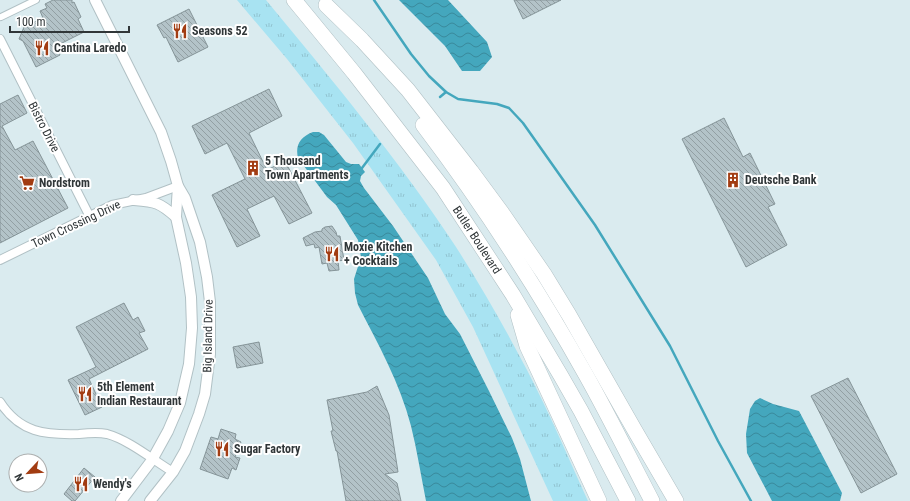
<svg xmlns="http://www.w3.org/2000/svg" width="910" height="501" font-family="'Roboto Condensed',sans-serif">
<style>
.grass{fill:url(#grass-tufts)}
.water{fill:url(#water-waves)}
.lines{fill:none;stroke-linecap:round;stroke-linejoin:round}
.stream{stroke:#44a7bd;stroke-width:2.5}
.building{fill:url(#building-back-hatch);stroke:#859498}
.pedestrian-casing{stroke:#b1c1c5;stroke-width:8}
.minor-casing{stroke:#b1c1c5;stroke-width:10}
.tertiary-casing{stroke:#b1c1c5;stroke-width:12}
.motorway-casing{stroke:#b1c1c5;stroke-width:16}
.pedestrian{stroke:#fff;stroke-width:6}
.minor{stroke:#fff;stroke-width:8}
.tertiary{stroke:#fff;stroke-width:10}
.motorway{stroke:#fff;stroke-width:15}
.labels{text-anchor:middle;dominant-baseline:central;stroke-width:4;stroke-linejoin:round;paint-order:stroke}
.poi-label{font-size:12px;font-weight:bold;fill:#303638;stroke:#fff;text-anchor:start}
.street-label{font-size:12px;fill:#303638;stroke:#fff}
</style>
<defs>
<pattern id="grass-tufts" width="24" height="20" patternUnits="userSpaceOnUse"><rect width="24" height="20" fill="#a8e3f2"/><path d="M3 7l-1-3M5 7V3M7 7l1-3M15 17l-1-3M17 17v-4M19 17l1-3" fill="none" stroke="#91c3d0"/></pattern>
<pattern id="water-waves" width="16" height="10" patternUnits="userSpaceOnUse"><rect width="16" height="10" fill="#44a7bd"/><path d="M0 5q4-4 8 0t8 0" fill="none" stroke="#39899b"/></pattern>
<pattern id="building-back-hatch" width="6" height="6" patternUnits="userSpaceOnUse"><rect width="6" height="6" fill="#b3c3c8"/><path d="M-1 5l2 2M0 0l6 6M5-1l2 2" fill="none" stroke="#929fa3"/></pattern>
</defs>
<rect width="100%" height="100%" fill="#daebef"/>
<path class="grass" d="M237,0H266C332,80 399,160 456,247C481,286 505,328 527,370C549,412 568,457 588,501H553L473,327L436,260L353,143L287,59Z"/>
<g class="water">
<path d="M399,0H448L487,42L492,57L480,71H462L445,46Z"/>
<path d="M313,132H319L324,135L346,162L351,164H359L365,172L361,176L360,181L364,188L393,226L428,278L445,314L460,334L489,391L512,438L520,459L531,501H426C421,476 417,450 411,426C400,383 378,344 358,305L355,293L354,279L361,257L358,240L336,205L327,197L298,158C295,145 300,137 313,132Z"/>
<path d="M760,398L773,404L799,411L842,493L840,501H772L747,453L746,434L750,409L755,401Z"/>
</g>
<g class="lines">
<g class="stream">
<path d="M374,0L411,54L429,76L446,92L458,99L497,104L509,108L523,123L595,225L670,346L718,441L751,501"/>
<path d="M440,97L446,92"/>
<path d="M362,168L380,144"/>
</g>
</g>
<g class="building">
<path d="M53,0H72V3L74,2L81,17L78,19L84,32L56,46L60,55L36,67L23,41L19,39L24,27L43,18L40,11L47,8L45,4Z"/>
<path d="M514,0H561L523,19Z"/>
<path d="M189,9L208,47L178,62L166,37L164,38L157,25Z"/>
<path d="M269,89L282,116L249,133L267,170L285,161L312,213L289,224L274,196L247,209L260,236L237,247L212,195L245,179L227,143L205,154L192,126Z"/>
<path d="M18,95L27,113L2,126L15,150L33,141L68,208L0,243V104Z"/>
<path d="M724,118L743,157L750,153L775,204L768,207L787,245L746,267L682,139Z"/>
<path d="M332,226L336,232L337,236H340L344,260L338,261L339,270L329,271L327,263L322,264L319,247L315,248L314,244L306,246L303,238L315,232L322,231V229L325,227Z"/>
<path d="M124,303L133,320L138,317L145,331L139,333L148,349L89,379L102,407L85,415L68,380L96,367L76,327Z"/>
<path d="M259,342L263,363L237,368L233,347Z"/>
<path d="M848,378L897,474L861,493L811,396Z"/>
<path d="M377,386L389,415L398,472L385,474L397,483L401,501H346L337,451H336L331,431H333L327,400L367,392Z"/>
<path d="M221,429L236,434L235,439L241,442L235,457L240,458L236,470L232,468L228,479L200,469L211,437L218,439Z"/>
<path d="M84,468L95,477L75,501H72L64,494Z"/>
</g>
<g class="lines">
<defs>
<path id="pedestrian" d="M1,17L36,0"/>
<g id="minor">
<path d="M0,39L89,215"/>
<path d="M0,260L112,205L146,198L178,186"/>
<path d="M0,402C20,433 45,435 79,434C88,433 98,432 107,434C129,440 153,460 173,472"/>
</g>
<g id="tertiary">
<path d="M95,0L161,132L171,161L178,186L185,198L200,242L207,277L210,302V354L205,394L199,414L185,451L173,472L150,501"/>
<path d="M133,200C156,202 159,202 176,217"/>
<path d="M121,501L152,460L168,431L180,403L189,364L192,328L191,297L186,263L176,217L178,186"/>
</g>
<g id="motorway">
<path id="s1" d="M294,0L354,73L443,188L513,295L561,376L581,411L628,501"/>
<path d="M326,5L362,40L408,90L471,171L502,213L544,274L569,315L634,429L676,501"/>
<path d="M423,125C483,204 537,288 586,375C609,416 630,459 652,501"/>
<path d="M518,315L527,346L599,501"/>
</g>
</defs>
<use href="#pedestrian" class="pedestrian-casing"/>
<use href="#minor" class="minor-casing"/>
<use href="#tertiary" class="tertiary-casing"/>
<use href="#motorway" class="motorway-casing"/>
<use href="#pedestrian" class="pedestrian"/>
<use href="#minor" class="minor"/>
<use href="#tertiary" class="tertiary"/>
<use href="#motorway" class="motorway"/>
</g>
<defs>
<symbol id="restaurant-bare" viewBox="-9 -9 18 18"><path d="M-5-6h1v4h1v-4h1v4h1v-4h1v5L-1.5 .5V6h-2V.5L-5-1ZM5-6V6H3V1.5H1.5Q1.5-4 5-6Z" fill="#a23c12" stroke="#fff" stroke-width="2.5" paint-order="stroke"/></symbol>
<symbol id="building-bare" viewBox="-9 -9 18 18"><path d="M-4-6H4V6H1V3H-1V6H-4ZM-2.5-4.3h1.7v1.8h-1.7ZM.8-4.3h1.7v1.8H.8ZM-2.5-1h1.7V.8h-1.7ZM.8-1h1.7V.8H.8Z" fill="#a23c12" stroke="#fff" stroke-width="2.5" paint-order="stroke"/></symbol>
<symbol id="supermarket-bare" viewBox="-9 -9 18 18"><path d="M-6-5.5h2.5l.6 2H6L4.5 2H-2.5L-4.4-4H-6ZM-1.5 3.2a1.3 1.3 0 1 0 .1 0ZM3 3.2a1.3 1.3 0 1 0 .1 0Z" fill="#a23c12" stroke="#fff" stroke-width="2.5" paint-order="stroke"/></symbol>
</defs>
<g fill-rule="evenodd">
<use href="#restaurant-bare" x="169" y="20" width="22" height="22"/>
<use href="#restaurant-bare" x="31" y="37" width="22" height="22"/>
<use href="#building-bare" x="242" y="157" width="22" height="22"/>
<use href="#building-bare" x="722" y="169" width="22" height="22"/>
<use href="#supermarket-bare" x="16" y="172" width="22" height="22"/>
<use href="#restaurant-bare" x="321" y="243" width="22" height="22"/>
<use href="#restaurant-bare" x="74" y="383" width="22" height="22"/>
<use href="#restaurant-bare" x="211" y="438" width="22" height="22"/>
<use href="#restaurant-bare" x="70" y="473" width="22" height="22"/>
</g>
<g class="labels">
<g class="poi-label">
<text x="192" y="31">Seasons 52</text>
<text x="54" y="48">Cantina Laredo</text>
<text x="265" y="161">5 Thousand<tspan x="265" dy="14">Town Apartments</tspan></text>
<text x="745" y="180">Deutsche Bank</text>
<text x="39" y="183">Nordstrom</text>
<text x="344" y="247">Moxie Kitchen<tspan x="344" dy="14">+ Cocktails</tspan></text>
<text x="97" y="387">5th Element<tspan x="97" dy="14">Indian Restaurant</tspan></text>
<text x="234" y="449">Sugar Factory</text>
<text x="93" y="484">Wendy's</text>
</g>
<g class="street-label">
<text transform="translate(44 127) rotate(63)">Bistro Drive</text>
<text transform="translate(76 224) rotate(-25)">Town Crossing Drive</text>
<text stroke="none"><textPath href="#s1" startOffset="302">Butler Boulevard</textPath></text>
<text transform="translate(208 336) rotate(-89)">Big Island Drive</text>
</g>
</g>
<g transform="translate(28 473) rotate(244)"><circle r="19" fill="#ffffff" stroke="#acafaf"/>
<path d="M0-3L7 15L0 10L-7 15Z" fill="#a23c12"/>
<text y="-6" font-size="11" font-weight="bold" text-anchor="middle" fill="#303638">N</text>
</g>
<path d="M10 26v6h119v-6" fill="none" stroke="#303638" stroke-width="2"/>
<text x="16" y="26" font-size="12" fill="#303638" stroke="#ffffff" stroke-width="3" paint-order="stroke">100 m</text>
</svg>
